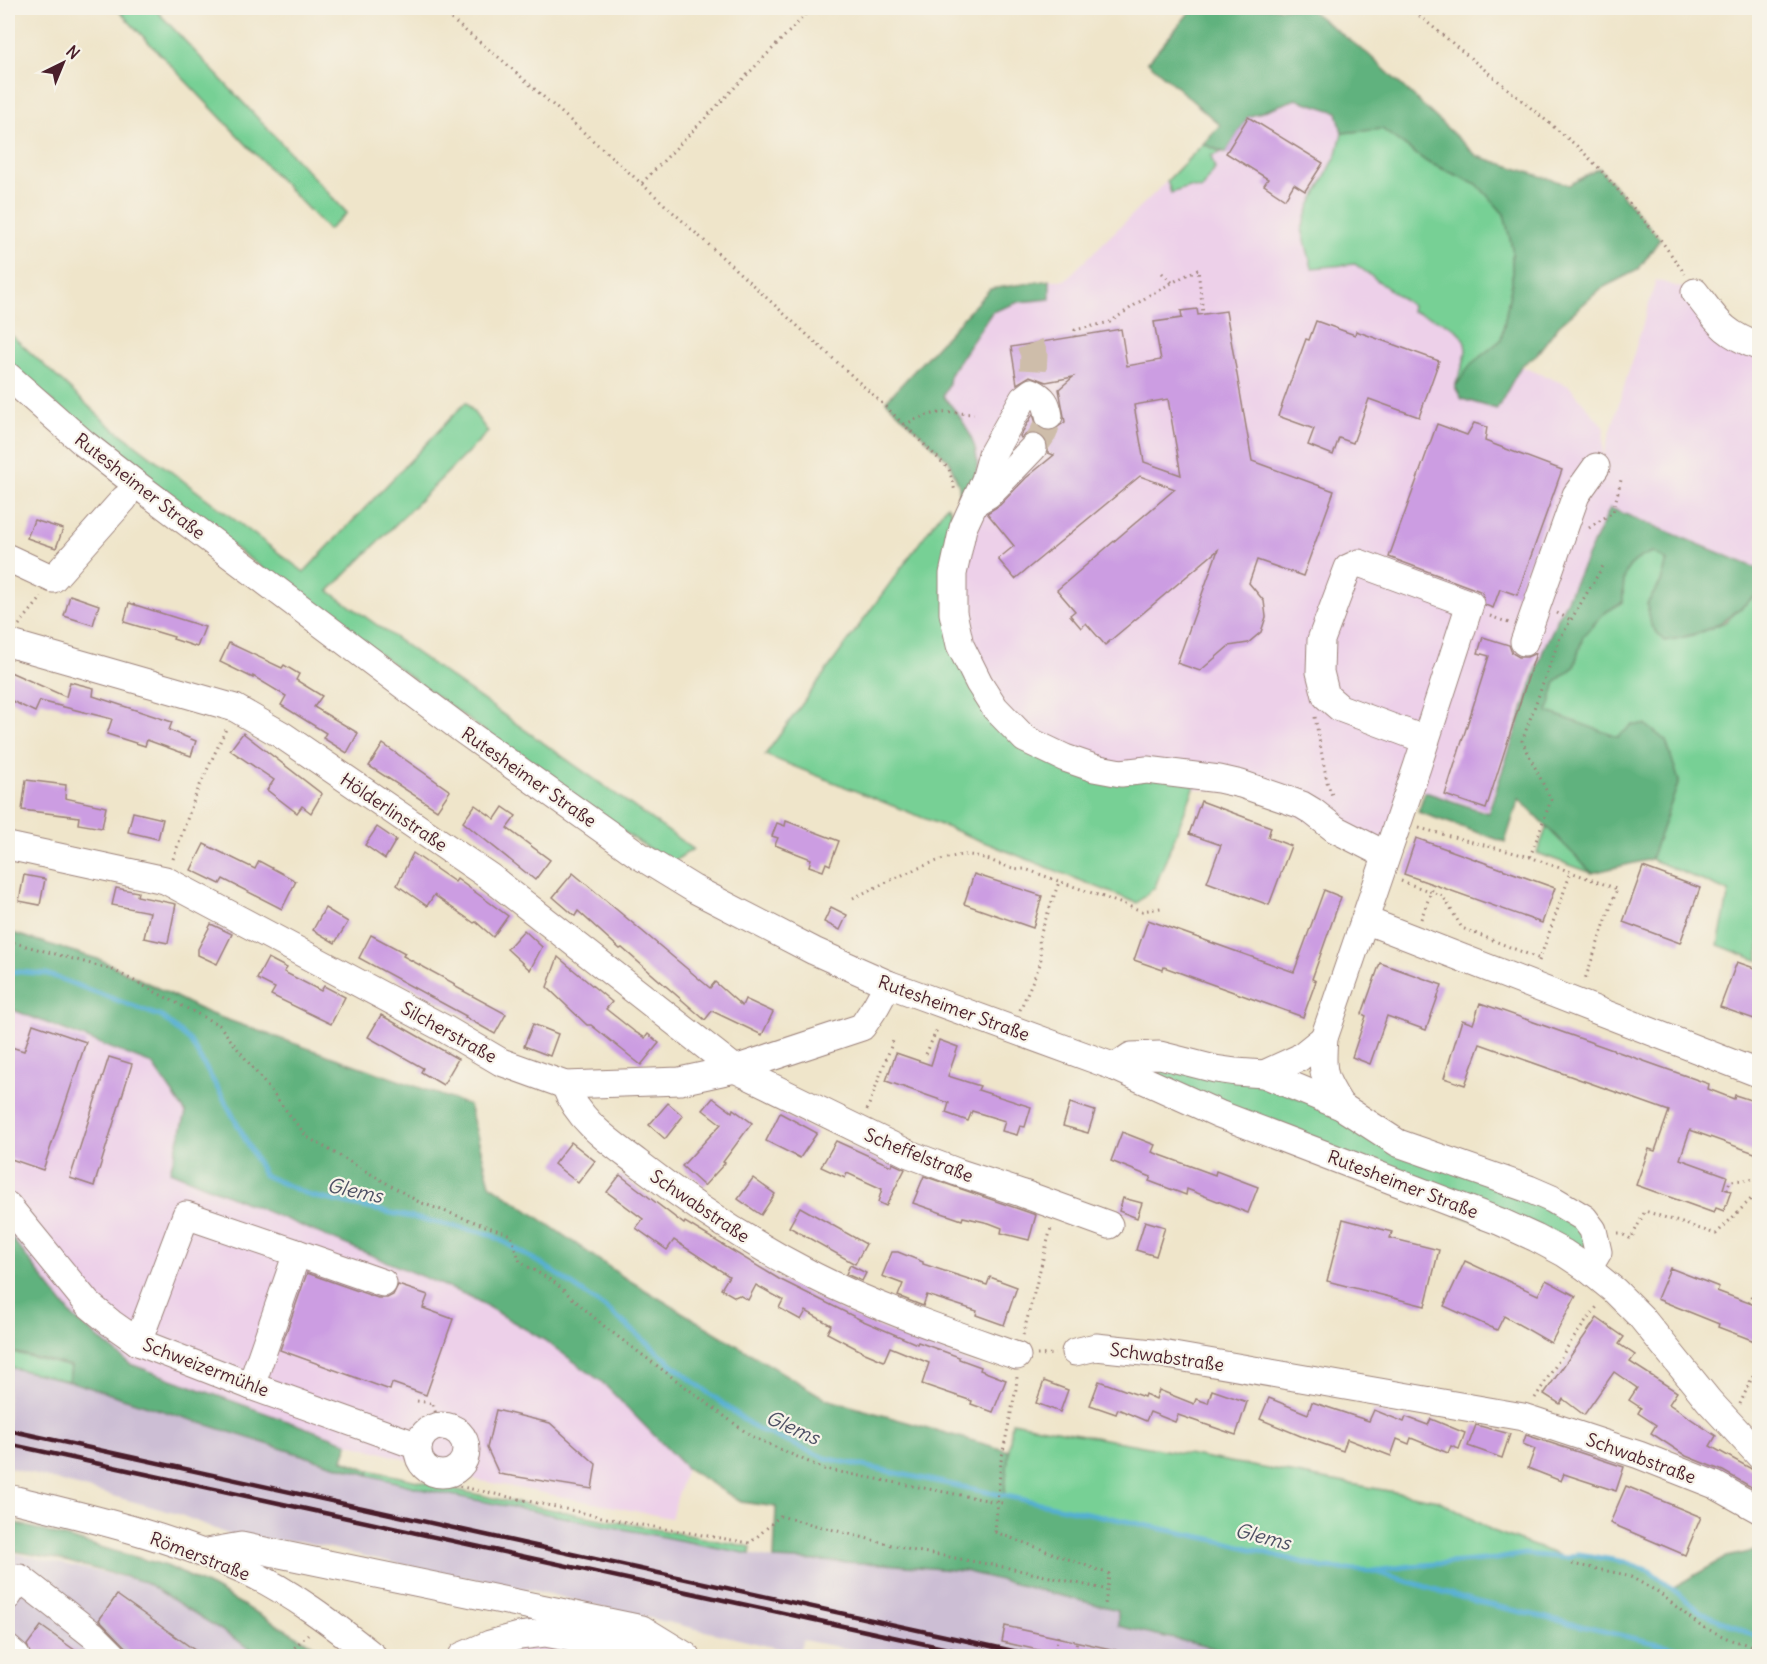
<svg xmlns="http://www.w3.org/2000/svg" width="1767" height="1664" font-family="Delius,sans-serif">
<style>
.built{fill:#edd0e9}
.industrial{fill:#ccbed4}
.green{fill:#77d095;stroke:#607860;stroke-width:1.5}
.forest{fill:#61b27e;stroke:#566854;stroke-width:1.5}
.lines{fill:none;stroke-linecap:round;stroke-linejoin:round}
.stream{stroke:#54afd2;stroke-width:5}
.building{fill:#cc9de2;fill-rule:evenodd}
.minor-tunnel{stroke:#cebdaa;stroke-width:27;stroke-dasharray:27 14;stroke-linecap:butt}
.minor-casing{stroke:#9c827a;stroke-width:29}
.path{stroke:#9c827a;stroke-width:3;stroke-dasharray:1.5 4.5;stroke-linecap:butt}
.minor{stroke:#fff;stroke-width:27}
.rail{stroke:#4a1f2b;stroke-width:4.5}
.path-bridge{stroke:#9c827a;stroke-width:3;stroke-dasharray:1.5 4.5;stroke-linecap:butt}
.labels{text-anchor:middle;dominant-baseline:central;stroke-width:4.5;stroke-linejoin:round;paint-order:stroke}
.street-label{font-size:18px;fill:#4a1f2b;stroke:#f7f3e8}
.water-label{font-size:20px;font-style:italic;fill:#4e5165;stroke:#f7f3e8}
</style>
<rect width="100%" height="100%" fill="#f7f3e8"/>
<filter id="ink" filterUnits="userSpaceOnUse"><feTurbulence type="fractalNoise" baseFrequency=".0167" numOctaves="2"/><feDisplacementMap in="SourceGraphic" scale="12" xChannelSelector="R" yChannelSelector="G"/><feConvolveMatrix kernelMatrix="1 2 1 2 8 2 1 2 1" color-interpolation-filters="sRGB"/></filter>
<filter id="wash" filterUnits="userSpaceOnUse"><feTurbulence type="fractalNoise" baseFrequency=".008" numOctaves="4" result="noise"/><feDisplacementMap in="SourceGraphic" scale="24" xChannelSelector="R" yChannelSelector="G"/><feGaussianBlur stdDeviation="1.35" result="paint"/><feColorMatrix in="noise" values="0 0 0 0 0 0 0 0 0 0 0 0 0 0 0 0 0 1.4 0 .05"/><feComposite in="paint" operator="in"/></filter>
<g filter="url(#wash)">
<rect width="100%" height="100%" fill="#efe5ca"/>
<g class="built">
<path d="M1296,99L1337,112L1342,133L1382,129L1427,162L1497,409L1521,366L1569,386L1604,427L1603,457L1656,280L1695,292L1759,347V569L1610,508L1544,648L1488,813L1405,785L1378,859L1257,796L1126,780L980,700L948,555L960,500L970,497L976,448L954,408L943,396L949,383L950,374L992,312L1019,302L1050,299V280H1065L1167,181L1171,193L1189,187L1211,156L1222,152L1226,153L1248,117Z"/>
<path d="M8,1008L152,1064L186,1113L170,1171L471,1297L544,1340L602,1382L686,1468L671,1518L477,1480L348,1443L130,1364L73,1317L8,1233Z"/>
<path d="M544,1643L669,1656H496Z"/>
</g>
<g class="industrial">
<path d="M8,1367L103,1390L324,1462L426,1490L774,1559L884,1564L964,1571L1118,1610V1626L1248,1656H884L803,1640L798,1653L532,1590L422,1569L300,1541L243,1540L178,1514L8,1467Z"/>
<path d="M8,1552L145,1582L262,1656H8Z"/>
</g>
<g class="green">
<path d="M116,8H154L347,213L328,230Z"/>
<path d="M1382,129L1427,162L1477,184L1504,214L1512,247V283L1501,340L1472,364L1455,387C1458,376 1466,362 1466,350C1465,323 1431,318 1411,311L1412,306L1355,264L1312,268L1302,229L1310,206L1337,154L1342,133Z"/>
<path d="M1203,144L1222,152L1211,156L1215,169L1202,189L1189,187L1171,193L1167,181Z"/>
<path d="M8,332L108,424L304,572L466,402L488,432L329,591L693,849L671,863L604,819L190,515L8,365Z"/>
<path d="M947,505L955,518L943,592L1016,740L1196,783L1155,887L1137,903L765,755Z"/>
<path d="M1653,551L1667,561L1661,582L1647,604L1693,636L1725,622L1756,595L1759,596V961L1718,945L1729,892L1651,859L1679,781L1618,737L1592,873L1537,853L1559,795L1547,713L1556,681L1574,667L1583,636L1604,613L1623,602C1623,572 1624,563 1653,551Z"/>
<path d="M1131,1056L1236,1072L1584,1218L1588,1269L1219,1114Z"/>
<path d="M8,1351L71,1367L69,1381L8,1367Z"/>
<path d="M1012,1422L1438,1500L1493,1531L1567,1558L1524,1554L1497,1559L1411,1566L1373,1571L1324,1568L1225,1542L1004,1496Z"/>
<path d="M369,1470L506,1501L751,1547L750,1554L426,1490L369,1475Z"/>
</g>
<g class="forest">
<path d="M1193,8H1307L1368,54L1477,156L1569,185L1599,168L1660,239L1638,270L1602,288L1559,325L1537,354L1521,366L1497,409L1462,399L1455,387L1471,364L1501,340L1512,283V247L1504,214L1477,184L1427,162L1382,129L1342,133L1337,112L1296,99L1248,117L1226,153L1203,144L1220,125L1148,62Z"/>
<path d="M1050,280V299L1019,302L992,312L950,374L949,383L943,396C961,416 979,441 977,469C976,478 972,488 969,497L960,500L959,486L949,461L886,401L990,289Z"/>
<path d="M1610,508L1759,569L1760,596L1756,595C1722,624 1709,634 1664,641L1651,625L1647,604L1661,582L1667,561L1653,552C1624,563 1623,573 1623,602L1604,613L1583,636L1574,667L1556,681L1548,712L1618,737L1632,725H1646L1666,741L1679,781L1651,859L1592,873L1519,799L1505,842L1418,812L1425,792L1488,813L1544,648Z"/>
<path d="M9,932L101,960L208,1013L469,1105L490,1184L622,1276L826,1399L1009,1451L1004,1496L1225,1542L1324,1568L1373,1571L1411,1566L1497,1559L1524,1554L1567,1558L1579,1554L1625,1562L1650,1571L1672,1588L1727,1557L1759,1550V1656H1248L1118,1626V1610L964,1571L884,1564L774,1559L776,1507L741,1502L686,1468L602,1382L544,1340L471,1297L170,1171L186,1113L152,1064L8,1008V933Z"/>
<path d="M8,1233L73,1317L130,1364L348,1443L343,1460L369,1470V1475L324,1462L69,1381L71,1366L8,1351Z"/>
<path d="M8,1521L167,1566L213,1588L332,1656H262L145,1582L57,1559L8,1550Z"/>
</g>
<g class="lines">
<g class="stream">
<path d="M8,971L47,974L162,1017L190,1041L225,1101L264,1175L311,1196L490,1234L545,1266L611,1312L685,1375L755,1428L825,1458L1225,1542L1324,1568L1373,1571L1474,1601L1710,1656"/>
<path d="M1374,1571L1411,1566L1497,1559L1524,1554L1567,1558L1579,1554L1625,1562L1650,1571L1701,1612L1760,1638"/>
</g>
</g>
<g id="blocks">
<g class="building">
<path d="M1248,117L1323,163L1305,191L1294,184L1285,199L1264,185L1268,179L1226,153Z"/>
<path d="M1197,309L1198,315L1226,311L1252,461L1334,491L1303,576L1257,560L1249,583L1264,601L1266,617L1261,632L1248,643L1229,646L1200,671L1177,663L1218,550L1105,645L1086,623L1081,628L1070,615L1075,611L1057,590L1175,489L1140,476L1015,579L998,559L1014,546L987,513L1000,505L1026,478L1054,455L1048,453V444L1043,436L1036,433H1028L1021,438L1020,436L1033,414L1037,426L1044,431H1052L1065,422L1059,389L1073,377L1046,382L1030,376L1017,384L1011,347L1121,329L1127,366L1161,360L1154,322L1182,318L1181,311ZM1168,399L1181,475L1144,462L1134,405Z"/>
<path d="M1316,321L1355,335L1356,331L1439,361L1419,417L1369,399L1353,443L1339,438L1333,455L1308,445L1314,429L1278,416L1306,339L1309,340Z"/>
<path d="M1474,423L1487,427L1485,441L1562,470L1517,595L1500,589L1493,608L1485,605L1482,592L1475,589L1389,557L1437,424L1467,435Z"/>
<path d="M34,520L63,529L56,548L27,538Z"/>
<path d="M70,595L99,605L93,625L64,616Z"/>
<path d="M129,603L205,627L197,647L173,639L174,637L124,622Z"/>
<path d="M1483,637L1509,645L1512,653L1519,657H1527L1536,653L1486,809L1445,795L1489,656L1478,653Z"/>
<path d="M229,643L282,668L284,665L299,674L296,680L322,696L314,707L358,733L347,753L323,738L326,733L281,705L286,696L253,676V678L220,662Z"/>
<path d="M8,671L66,697L70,682L94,688L93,696L172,722L169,730L196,741L191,756L147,740L145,746L107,734L112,719L40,701L35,712L8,699Z"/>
<path d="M243,733L322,794L311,813L302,806L297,813L267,790L274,780L230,750Z"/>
<path d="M383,744L450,791L437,810L369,766Z"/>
<path d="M26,780L66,785L65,798L106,807L102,828L78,824L79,817L22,810Z"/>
<path d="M1201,801L1271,827L1268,837L1291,846L1269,905L1207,882L1221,845L1189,834Z"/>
<path d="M475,805L495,819L503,807L516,816L507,828L550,860L535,880L463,822Z"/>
<path d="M133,812L163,819L158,839L128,832Z"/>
<path d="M786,821L839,841L830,865L826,863L823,871L809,866L811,859L775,845L778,838L772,836L777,823L785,826Z"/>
<path d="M377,827L396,840L385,859L365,845Z"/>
<path d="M1416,838L1555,888L1542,923L1404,874Z"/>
<path d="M204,844L255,869L259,861L296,881L282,909L223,879L220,884L191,870Z"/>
<path d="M413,853L455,882L457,879L508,916L493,937L476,922L474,923L434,895L427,906L397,885Z"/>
<path d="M1643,867L1700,888L1680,943L1623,922Z"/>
<path d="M573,873L710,988L715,982L742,1006L745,999L773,1012L762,1035L712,1011L705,1020L622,948L620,949L578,911L575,916L553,897Z"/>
<path d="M974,874L1042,896L1033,928L964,904Z"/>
<path d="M24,875L45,879L40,905L19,901Z"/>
<path d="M116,888L138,892L137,896L176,904L168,943L144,938L150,912L112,905Z"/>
<path d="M1324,890L1341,897L1312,979L1316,981L1303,1017L1164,967L1163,970L1134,960L1148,920L1294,972Z"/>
<path d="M831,907L847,915L840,930L824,922Z"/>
<path d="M325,908L348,922L335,943L313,930Z"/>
<path d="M211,924L232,934L217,964L198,955V949Z"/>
<path d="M524,930L542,947L530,970L507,949Z"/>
<path d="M371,935L405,953L403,956L455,984L454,986L506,1014L495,1034L465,1017L466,1016L359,958Z"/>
<path d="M558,957L612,1002L606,1009L635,1032L645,1038L648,1034L659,1043L641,1065L591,1025H587L547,987Z"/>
<path d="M268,958L287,968L284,972L321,991L324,986L345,997L331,1024L271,995L275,988L257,979Z"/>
<path d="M1737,962L1760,970V1021L1720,1007Z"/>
<path d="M1380,963L1442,985L1426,1030L1387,1016L1370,1064L1352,1057L1366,1016L1362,1014Z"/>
<path d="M1480,1003L1709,1084L1708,1089L1734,1099L1735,1095L1760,1103V1155L1690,1130L1680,1159L1727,1176L1723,1189L1731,1191L1724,1211L1716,1208L1714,1213L1636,1185L1649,1149L1655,1151L1669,1111L1480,1044L1465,1085L1444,1078L1462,1020L1473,1024Z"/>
<path d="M381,1015L458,1059L443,1085L421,1072L423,1068L368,1037Z"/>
<path d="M33,1024L86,1042L43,1170L8,1158V1046L24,1051Z"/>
<path d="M533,1024L558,1034L550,1056L524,1046Z"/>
<path d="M939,1040L958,1047L948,1076L980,1086L978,1090L1031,1107L1025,1127L1020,1126L1017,1135L1002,1131L1005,1121L972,1111L968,1121L946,1113L949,1103L886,1081L896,1053L931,1065Z"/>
<path d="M109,1057L132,1064L94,1186L70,1178Z"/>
<path d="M713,1098L732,1112L733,1109L752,1123L723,1162L725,1163L704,1186L682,1166L721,1124L703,1110Z"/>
<path d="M668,1103L683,1116L665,1139L649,1125Z"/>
<path d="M1070,1103L1095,1111L1088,1133L1063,1126Z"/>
<path d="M780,1113L817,1133L800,1158L766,1141Z"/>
<path d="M1122,1132L1155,1145L1152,1152L1215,1175L1216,1171L1258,1187L1248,1213L1187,1189L1186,1195L1149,1181L1151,1177L1111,1161Z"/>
<path d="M836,1141L891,1166L892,1163L905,1169L886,1206L878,1202L882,1189L847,1173L845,1178L821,1167Z"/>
<path d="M571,1142L595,1161L578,1183L554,1164Z"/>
<path d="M620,1175L684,1224L685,1222L779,1279L861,1320L917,1344L918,1342L959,1357V1359L981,1367L980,1370L1006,1380L993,1412L971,1404L972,1401L922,1384L929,1363L890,1347L884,1361L865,1353L827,1333L831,1325L806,1311L801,1320L779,1308L783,1300L756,1285L748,1300L739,1295L735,1297L721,1289L729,1276L674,1240L667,1250L636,1228L643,1219L607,1192Z"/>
<path d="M924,1176L1036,1215L1029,1240L1001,1233L1002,1228L989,1223L963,1217L962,1220L913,1203Z"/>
<path d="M753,1178L775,1194L761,1215L738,1199Z"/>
<path d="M1123,1198L1142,1203L1137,1218L1119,1211Z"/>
<path d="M800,1207L866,1244L855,1264L789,1227Z"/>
<path d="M1343,1219L1392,1232L1390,1238L1439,1250L1425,1306L1327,1281Z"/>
<path d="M1145,1221L1165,1227L1156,1256L1136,1250Z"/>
<path d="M892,1252H898L923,1262V1264L987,1285L990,1277L1017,1287L1004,1325L976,1315L977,1311L927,1295L923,1306L898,1296L903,1284L882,1276Z"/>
<path d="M1465,1261L1538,1295L1546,1280L1576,1296L1551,1343L1504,1316L1497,1330L1444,1306Z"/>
<path d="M850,1265L866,1273L862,1281L846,1274Z"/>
<path d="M1670,1268L1719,1287L1717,1291L1760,1307V1335L1757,1342L1718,1327L1719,1324L1657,1299Z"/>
<path d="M307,1273L378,1298H387L393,1295L398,1285L428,1295L423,1308L453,1319L426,1395L392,1383L390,1390L280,1350Z"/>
<path d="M1597,1318L1624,1337L1619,1344L1635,1355L1630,1362L1677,1392L1669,1404L1716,1436L1710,1446L1755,1471H1760V1492L1723,1471L1686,1456L1651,1433L1656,1425L1638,1413L1641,1408L1629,1400L1637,1388L1614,1372L1584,1415L1563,1399L1560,1404L1544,1394Z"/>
<path d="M1044,1381L1068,1390L1060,1412L1036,1403Z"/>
<path d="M1099,1381L1144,1397L1145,1394L1156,1399L1159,1390L1194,1404L1196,1399L1208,1403L1212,1390L1247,1402L1236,1435L1178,1415L1175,1422L1150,1412L1146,1421L1118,1409L1116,1414L1090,1405Z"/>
<path d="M1269,1398L1308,1414L1312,1402L1369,1421L1374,1410L1404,1422L1406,1417L1428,1425L1431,1419L1465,1433L1459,1449L1451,1446L1448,1453L1411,1438L1409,1444L1397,1439L1391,1456L1347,1439L1343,1451L1303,1437L1260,1419Z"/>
<path d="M496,1410L550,1423L596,1464L592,1489L499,1474L487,1448Z"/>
<path d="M1476,1425L1510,1434L1502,1458L1468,1446Z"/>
<path d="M1526,1435L1624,1467L1616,1491L1564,1474L1561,1481L1528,1468L1535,1449L1523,1444Z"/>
<path d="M1626,1486L1701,1517L1685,1555L1610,1523Z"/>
<path d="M117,1595L203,1656H134L99,1620Z"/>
<path d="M41,1626L83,1656H31L27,1645Z"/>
<path d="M1005,1626L1116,1650V1656H1065L1002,1642Z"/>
</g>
</g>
</g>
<g filter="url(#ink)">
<use href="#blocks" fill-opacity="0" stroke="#9c827a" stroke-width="1.5"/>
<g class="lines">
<g class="minor-tunnel">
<path d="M1030,344L1034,354L1032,392"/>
<path d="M1033,448L1044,432L1049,416"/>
</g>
<defs>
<g id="minor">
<path d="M1695,292C1718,322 1722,333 1760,347"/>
<path d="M8,376L85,444L136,484L464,731L640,856L694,889L814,951L888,984L1115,1067L1219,1114L1501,1222L1536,1238L1564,1253L1588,1269L1615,1291L1641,1317L1709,1401L1760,1456"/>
<path d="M1049,416C1047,403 1044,398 1032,392L1023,399L992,454L985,480L963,528L953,574V613L960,645L979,683L995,708L1025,739L1065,758L1094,768L1121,773L1147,770L1219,779L1241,784L1302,805L1312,811L1335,829L1386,855"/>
<path d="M977,501L989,494L1033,448"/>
<path d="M8,558L53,579L124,499"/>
<path d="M1524,642L1576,495L1596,467"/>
<path d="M8,643L235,708L282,735L490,877L735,1069L909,1154L957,1172L1021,1193L1109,1225"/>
<path d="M8,846L165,880L445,1029L501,1062L565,1085L680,1081L735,1069L862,1027L876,1006L888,984"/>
<path d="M1365,920L1760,1074"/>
<path d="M1115,1067L1131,1056L1160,1055L1215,1069L1236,1072L1264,1074L1341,1106L1398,1143L1529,1189L1552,1199L1584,1218L1593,1230L1598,1252L1588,1269"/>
<path d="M1264,1074L1299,1058L1324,1038"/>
<path d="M565,1085C577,1120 610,1142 638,1163C693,1206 752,1244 814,1276C879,1309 949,1332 1017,1356"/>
<path d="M1341,1106C1323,1078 1321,1072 1324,1038L1417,767L1470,604L1359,563L1348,568L1321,640L1320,672L1326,696L1340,708L1426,740"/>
<path d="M8,1206L88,1304L111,1323L138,1342L251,1386L418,1446"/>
<path d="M297,1253L383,1283"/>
<path d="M138,1342L186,1215L297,1253L251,1386"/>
<path d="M1075,1352L1096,1347L1162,1354L1523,1417L1639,1455L1715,1485L1760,1510"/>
<circle cx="442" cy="1450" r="24"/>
<path d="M8,1498C87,1517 169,1536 244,1570C291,1592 333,1624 373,1656"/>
<path d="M201,1553L241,1546L642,1629L686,1656"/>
<path d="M8,1596L20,1578L93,1635L114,1656"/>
<path d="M8,1649L16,1656"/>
<path d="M462,1656L490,1644L519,1636L545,1633L669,1656"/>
</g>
</defs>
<use href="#minor" class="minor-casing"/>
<g class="path">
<path d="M437,8L502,60L641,183L884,405L949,469L955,491"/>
<path d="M1410,8L1578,147L1599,168L1660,239L1685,274"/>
<path d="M642,183L812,8"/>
<path d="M1162,273L1173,283"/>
<path d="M1075,337V330L1110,322L1151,294L1198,269L1203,314"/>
<path d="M904,425C932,410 944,412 974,414"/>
<path d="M1589,528L1613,512L1621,480"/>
<path d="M1557,613L1571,620"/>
<path d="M1490,616L1509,623"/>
<path d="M19,625L42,597"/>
<path d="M1315,717L1327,782L1333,798"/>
<path d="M1419,828L1530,857L1617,889L1584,982"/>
<path d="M1530,857L1551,800L1522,741L1559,640L1603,566"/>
<path d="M173,859L196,794L226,729"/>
<path d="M1401,881L1443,896L1462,928L1540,959"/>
<path d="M853,898C879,886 941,854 967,855C987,855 1004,870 1025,869L1142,911L1161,908"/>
<path d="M1421,919L1434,884"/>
<path d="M8,941L113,970L219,1025L307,1137L419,1202L511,1235L520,1262L554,1282L605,1327L751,1436L824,1469L1002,1503"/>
<path d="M1539,961L1571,872"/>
<path d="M1020,1010L1041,962L1039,938L1059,882"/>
<path d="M926,1054L938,1027"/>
<path d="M867,1110L893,1041"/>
<path d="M1727,1190L1730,1181L1760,1179"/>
<path d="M1618,1233H1620L1631,1239L1645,1211L1716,1234L1760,1190"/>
<path d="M1749,1303L1751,1297L1760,1301"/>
<path d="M1023,1335L1051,1228"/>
<path d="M1037,1355L1055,1354"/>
<path d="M1535,1398L1570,1343L1599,1304"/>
<path d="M417,1401L433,1403L439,1426"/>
<path d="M1740,1404L1760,1360"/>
<path d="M1001,1461L1016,1389L1017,1377"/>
<path d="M443,1475L444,1483L630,1523L750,1543L780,1516L911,1550L1009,1568L1108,1590"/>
<path d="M995,1532L1109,1574L1105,1605"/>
<path d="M1572,1564L1627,1575L1658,1592L1699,1625L1731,1640L1760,1648"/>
<path d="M1076,1648L1083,1650"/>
<path d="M1054,1655L1058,1636"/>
<path d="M286,1656L308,1634"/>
<path d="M1074,1656L1077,1640"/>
<path d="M1125,1656L1126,1651"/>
</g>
<use href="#minor" class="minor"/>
<g class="rail">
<path d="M8,1430L1036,1656"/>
<path d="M8,1444L980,1656"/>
</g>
<path class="path-bridge" d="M995,1532L1001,1461"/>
</g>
</g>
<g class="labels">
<g class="street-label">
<text transform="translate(140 486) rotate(38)">Rutesheimer Straße</text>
<text transform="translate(529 777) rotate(35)">Rutesheimer Straße</text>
<text transform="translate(394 812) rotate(34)">Hölderlinstraße</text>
<text transform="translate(954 1008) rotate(20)">Rutesheimer Straße</text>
<text transform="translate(449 1032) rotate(29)">Silcherstraße</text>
<text transform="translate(919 1155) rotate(22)">Scheffelstraße</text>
<text transform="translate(1403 1184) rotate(21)">Rutesheimer Straße</text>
<text transform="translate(700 1206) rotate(34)">Schwabstraße</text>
<text transform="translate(1167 1357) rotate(8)">Schwabstraße</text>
<text transform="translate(206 1367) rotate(21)">Schweizermühle</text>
<text transform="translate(1641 1458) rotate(20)">Schwabstraße</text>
<text transform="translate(200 1556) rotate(21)">Römerstraße</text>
</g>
<g class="water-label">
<text transform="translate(355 1190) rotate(12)">Glems</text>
<text transform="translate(793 1427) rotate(24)">Glems</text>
<text transform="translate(1263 1536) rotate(14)">Glems</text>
</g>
</g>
<rect width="1767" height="1664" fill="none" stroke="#f7f3e8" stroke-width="30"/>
<g transform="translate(63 63) rotate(43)" stroke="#f7f3e8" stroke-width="4.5" paint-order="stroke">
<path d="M0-4.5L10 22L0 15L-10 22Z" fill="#4a1f2b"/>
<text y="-9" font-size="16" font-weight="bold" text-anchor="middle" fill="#4a1f2b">N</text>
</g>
</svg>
